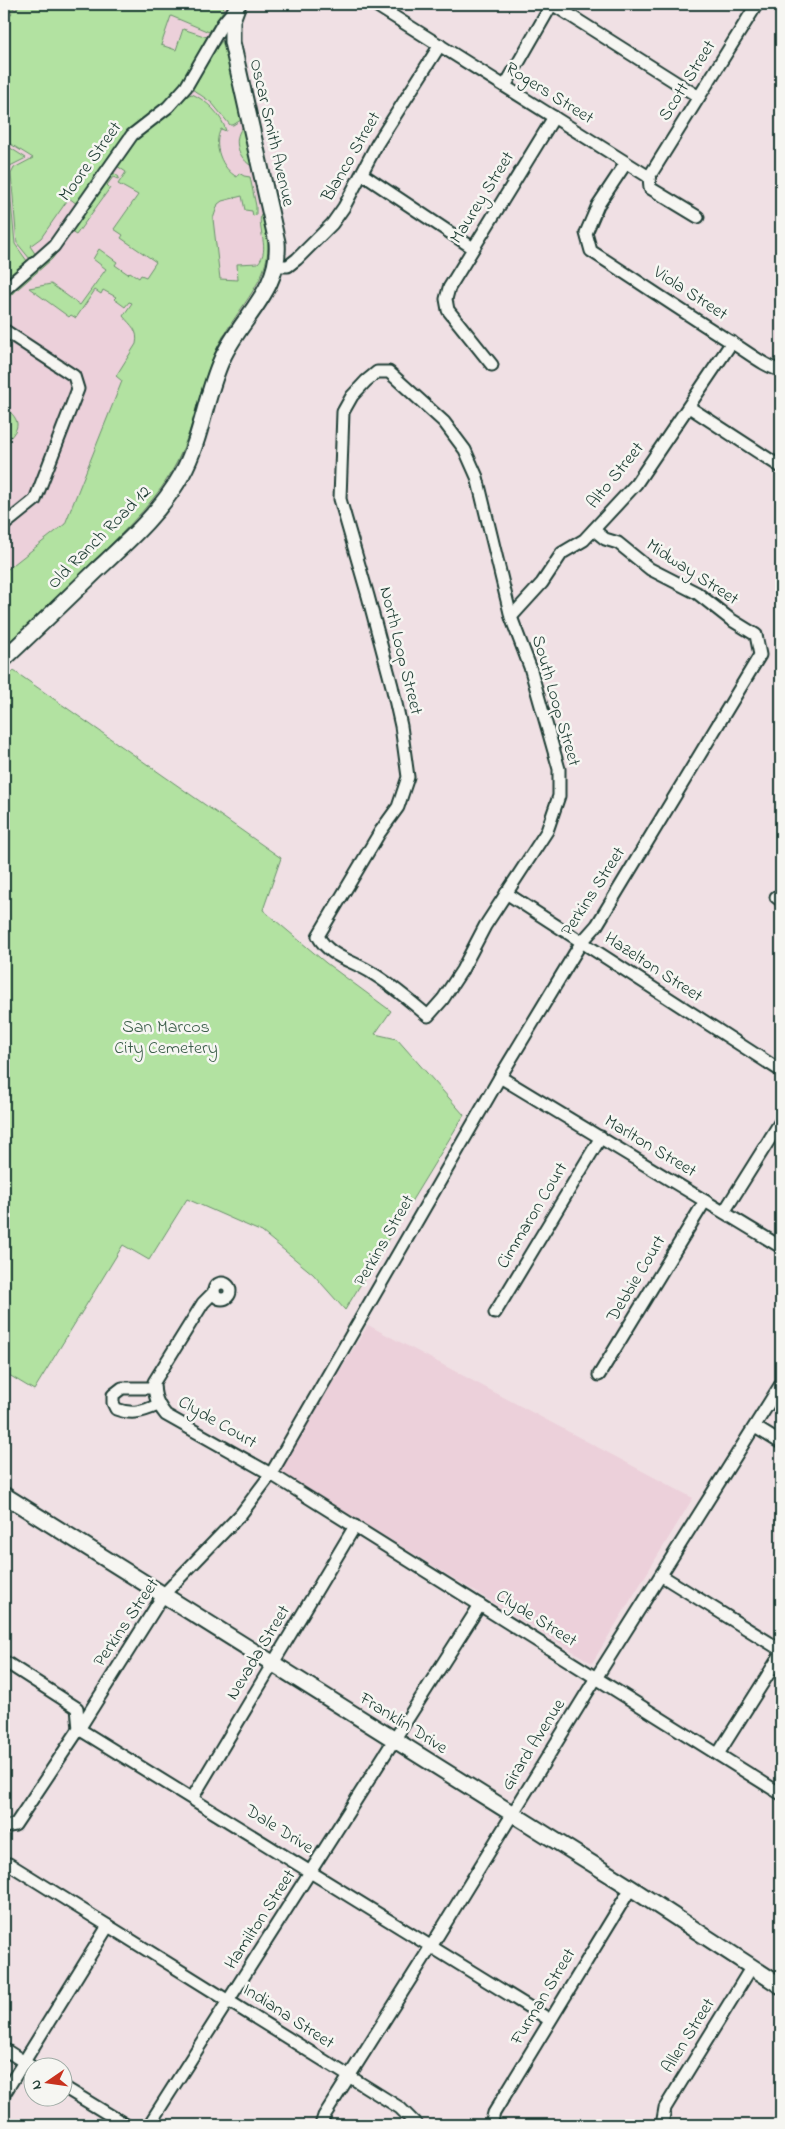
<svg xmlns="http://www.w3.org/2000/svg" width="785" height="2129" font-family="'Indie Flower',sans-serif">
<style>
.built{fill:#ecd0da}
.green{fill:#b2e2a1;stroke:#68906a}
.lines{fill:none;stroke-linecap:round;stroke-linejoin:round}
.street-casing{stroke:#1f3d34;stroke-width:15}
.secondary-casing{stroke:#1f3d34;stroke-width:19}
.street{stroke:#f6f6f2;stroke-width:11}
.secondary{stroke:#f6f6f2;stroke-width:15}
.labels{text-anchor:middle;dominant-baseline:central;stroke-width:5;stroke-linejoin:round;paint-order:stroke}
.street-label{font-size:18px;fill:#1f3d34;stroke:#f6f6f2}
.park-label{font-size:18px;fill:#3c5e4a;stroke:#f6f6f2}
</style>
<rect width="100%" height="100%" fill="#f0e0e4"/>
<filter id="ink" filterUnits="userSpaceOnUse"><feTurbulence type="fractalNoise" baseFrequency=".02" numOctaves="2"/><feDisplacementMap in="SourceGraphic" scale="10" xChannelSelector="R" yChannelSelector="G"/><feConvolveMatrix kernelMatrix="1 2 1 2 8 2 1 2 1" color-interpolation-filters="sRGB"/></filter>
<g filter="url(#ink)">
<g class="built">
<path d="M4,4H227L224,16V42L268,236L270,250L269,260L263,276L218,350L189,440L179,464L165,487L138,520L114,544L4,650Z"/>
<path d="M368,1325L693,1498L592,1663L278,1471Z"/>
</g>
<g class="green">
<path d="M20,4H223L224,9L209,32L171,16L161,45L176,50L183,29L207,37L195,63L180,86L162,105L124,135L77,204L69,198L41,238L30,246L36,255L30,259L17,243L11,174L14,168L33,158L4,140V42L6,29L4,22L12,13L8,7L9,6L16,10Z"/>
<path d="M223,40L241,120L233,125H230L212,103L192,89L216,48Z"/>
<path d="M192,94C206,100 222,115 226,131L221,129C212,145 222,169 237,177L239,173L244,176L250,177L256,206V215L253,216L252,211L245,210L242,196L222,201L218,204L213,219L220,279L238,280L237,264L258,263C271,249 257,231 261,214C285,269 242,299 219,344C200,382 196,424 177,462C159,498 128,527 100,555C68,586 36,617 4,647V572L65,524L122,381L116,376L136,344C139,330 131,326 123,316L132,303L129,302L125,307L114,299L116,297L103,290L101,294L95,290L76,318L71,315L69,317L29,288L51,284L80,305L106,269L93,259L99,249L117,262L115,265L128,274L130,272L139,278L141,275L146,277L156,262L121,238L123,235L114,229L138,195L118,184L126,172L117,166L134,138L186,96Z"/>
<path d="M242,128H244L253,167C239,159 232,141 242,128Z"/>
<path d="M4,144L26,158L10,166L8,171L15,244L27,261L4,280Z"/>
<path d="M112,172L119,177L118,179L113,177L107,185L110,188L76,235L71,232Z"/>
<path d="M70,233L71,234L52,259L4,301V296L56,252Z"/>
<path d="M7,409C24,424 17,430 4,445V410Z"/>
<path d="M14,671L281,858L263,910L326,963L391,1011L375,1034L397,1039L464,1115L345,1310L313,1274L262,1232L187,1199L149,1260L123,1245L34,1390L4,1372V679Z"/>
</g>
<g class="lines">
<defs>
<g id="street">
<path d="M374,4L649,177L650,188L698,217"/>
<path d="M552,4L699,97"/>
<path d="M505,86L552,4"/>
<path d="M626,163L598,205L586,233L591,251C639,282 686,314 734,344C746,351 768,369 781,370"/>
<path d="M362,174L473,248"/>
<path d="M649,177L757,4"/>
<path d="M276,266H288L297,259L332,224L344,207L377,144L440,45"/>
<path d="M4,290L54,246L132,135L168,107L186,87L223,23L234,10"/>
<path d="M4,330L74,376L78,389L35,500L4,525"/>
<path d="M492,365L448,310L446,299L449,288L554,117"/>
<path d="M377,372H389L444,422L465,450L477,477L511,617L530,667L559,769V796L547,831L485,926L462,970L443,999L428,1016C410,1001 392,985 372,973C354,961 329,957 318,936L380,832L398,807L408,777L401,726L392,686L368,596L340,499L343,412L352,396L366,381Z"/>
<path d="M689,407L781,467"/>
<path d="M511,617L542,583L562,553L584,540L636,484L732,342"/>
<path d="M506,893L781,1071"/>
<path d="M776,897L781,901"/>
<path d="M500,1077L781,1247"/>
<path d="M724,1212L781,1121"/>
<circle cx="222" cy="1291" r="8"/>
<path d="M214,1292L203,1303L154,1382C154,1396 157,1404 166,1415L271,1474L781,1794"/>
<path d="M495,1313L601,1137"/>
<path d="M599,1375L705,1201"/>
<path d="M154,1388H122L113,1395V1403L116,1409C132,1415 142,1412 158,1405"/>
<path d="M755,1427L781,1443"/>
<path d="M662,1576L781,1650"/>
<path d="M4,1661L77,1708L79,1729L550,2020"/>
<path d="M718,1754L781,1654"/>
<path d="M193,1797L355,1526"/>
<path d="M4,1827L15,1825L79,1729L164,1594L241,1514L271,1474L500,1077L581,943L597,925L760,655L756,635L730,619L697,593L650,569L618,543L605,539L594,530"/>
<path d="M9,1864L400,2108L417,2125"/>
<path d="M4,2049L32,2067"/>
<path d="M62,2086L126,2125"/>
<path d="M4,2094L108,1926"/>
<path d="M149,2125L480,1605"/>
<path d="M321,2125L324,2116L432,1945L596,1678L781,1384"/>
<path d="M491,2125L494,2113L631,1888"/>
<path d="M662,2125L665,2108L751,1968"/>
</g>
<g id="secondary">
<path d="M4,659C35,630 66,600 97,570C128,541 161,512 182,474C202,438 205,396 222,359C240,318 281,290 277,242L232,42V20L238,4"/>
<path d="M4,1495L631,1888L781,1986"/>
</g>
</defs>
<use href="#street" class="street-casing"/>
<use href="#secondary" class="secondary-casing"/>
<use href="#street" class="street"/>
<use href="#secondary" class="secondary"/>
</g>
</g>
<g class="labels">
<g class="street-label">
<text transform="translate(688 81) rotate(-58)">Scott Street</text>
<text transform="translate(549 94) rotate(32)">Rogers Street</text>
<text transform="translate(271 133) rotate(77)">Oscar Smith Avenue</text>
<text transform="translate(352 157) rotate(-60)">Blanco Street</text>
<text transform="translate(91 162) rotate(-54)">Moore Street</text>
<text transform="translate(483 198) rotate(-58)">Maurey Street</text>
<text transform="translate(690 294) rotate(33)">Viola Street</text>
<text transform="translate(616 476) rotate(-51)">Alto Street</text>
<text transform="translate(100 538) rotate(-45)">Old Ranch Road 12</text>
<text transform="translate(692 573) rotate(33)">Midway Street</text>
<text transform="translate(400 651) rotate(76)">North Loop Street</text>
<text transform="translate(555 701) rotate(74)">South Loop Street</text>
<text transform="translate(594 892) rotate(-57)">Perkins Street</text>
<text transform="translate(653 968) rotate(33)">Hazelton Street</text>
<text transform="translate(650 1147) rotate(31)">Marlton Street</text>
<text transform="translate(533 1216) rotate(-59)">Cimmaron Court</text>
<text transform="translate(385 1241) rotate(-60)">Perkins Street</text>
<text transform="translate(637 1279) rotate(-59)">Debbie Court</text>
<text transform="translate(217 1423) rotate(30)">Clyde Court</text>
<text transform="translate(536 1619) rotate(32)">Clyde Street</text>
<text transform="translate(127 1623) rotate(-56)">Perkins Street</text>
<text transform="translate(259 1653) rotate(-59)">Nevada Street</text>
<text transform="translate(403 1724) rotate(32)">Franklin Drive</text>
<text transform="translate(534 1745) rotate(-58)">Girard Avenue</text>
<text transform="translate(279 1830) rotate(32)">Dale Drive</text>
<text transform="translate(261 1920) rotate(-57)">Hamilton Street</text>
<text transform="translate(544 1997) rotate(-59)">Furman Street</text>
<text transform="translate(288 2017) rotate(33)">Indiana Street</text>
<text transform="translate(689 2036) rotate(-58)">Allen Street</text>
</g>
<g class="park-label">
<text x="166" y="1028">San Marcos<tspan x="166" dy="21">City Cemetery</tspan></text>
</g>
</g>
<rect width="785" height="2129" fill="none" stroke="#f6f6f2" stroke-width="20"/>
<rect x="10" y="10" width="765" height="2109" fill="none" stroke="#1f3d34" stroke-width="2" filter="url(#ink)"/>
<g transform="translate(48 2082) rotate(257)"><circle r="24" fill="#f6f6f2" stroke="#a0aca6"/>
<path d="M0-4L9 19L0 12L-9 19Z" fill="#c8321e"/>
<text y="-8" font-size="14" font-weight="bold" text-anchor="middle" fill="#1f3d34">N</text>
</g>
</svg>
